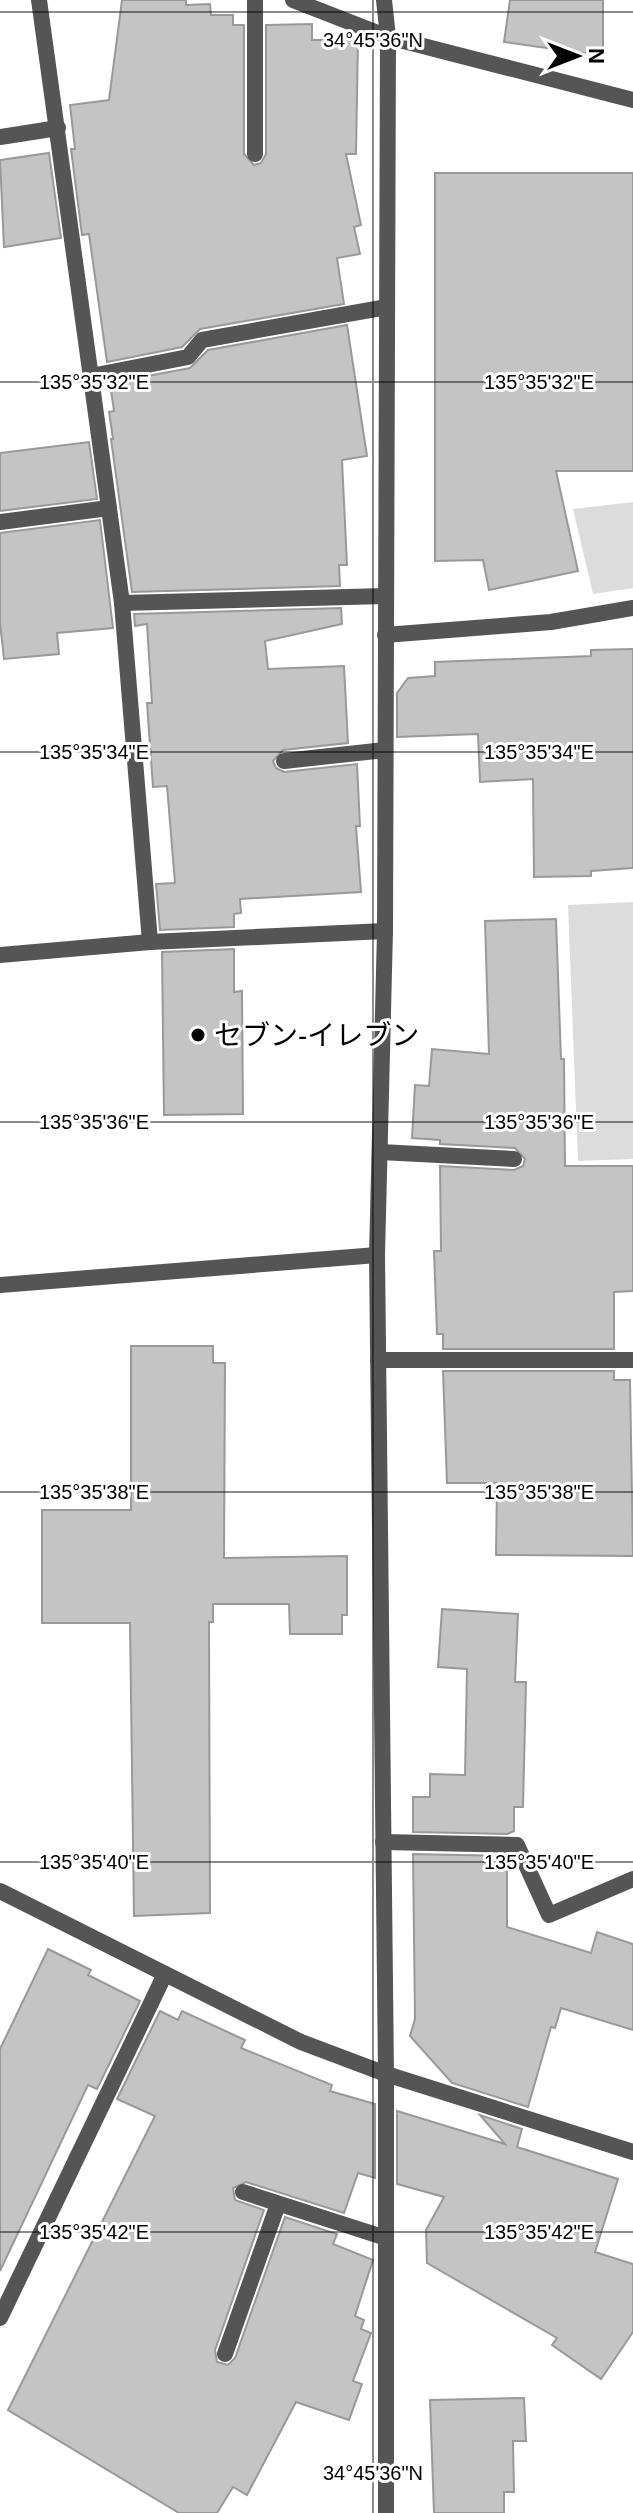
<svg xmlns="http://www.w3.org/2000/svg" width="633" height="2513" font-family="Helvetica,'Noto Sans JP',sans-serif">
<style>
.green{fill:#dcdcdc}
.building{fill:#c4c4c4;stroke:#999;stroke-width:2}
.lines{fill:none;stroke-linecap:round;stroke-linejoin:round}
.lane{stroke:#555;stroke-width:16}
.street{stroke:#555;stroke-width:16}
.ticks{fill:none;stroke:#000;stroke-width:2;stroke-opacity:0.45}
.poi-dot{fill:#000;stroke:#fff;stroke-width:3}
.labels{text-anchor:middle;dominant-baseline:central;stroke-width:6;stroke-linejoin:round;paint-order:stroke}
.poi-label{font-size:28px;fill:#000;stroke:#fff;text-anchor:start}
.ticks-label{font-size:20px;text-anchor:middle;fill:#000;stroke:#fff;stroke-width:6;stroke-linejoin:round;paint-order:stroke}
</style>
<rect width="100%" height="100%" fill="#fff"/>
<g class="green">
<path d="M633,502V588L593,594L573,509Z"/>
<path d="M633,902V1159L578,1161L568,905Z"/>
</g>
<g class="building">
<path d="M122,0H186V5L210,4L211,15H233V25H244V154L254,165L261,163L266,154V25L312,24V40H358L356,154H346L361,225L354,227L360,254L337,258L344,304L200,329L182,347L107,362L89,234L82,235L71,149H75L70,105L109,100Z"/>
<path d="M510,0H603V56L504,42Z"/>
<path d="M49,153L61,238L4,247L0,160Z"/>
<path d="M435,173H633V471H556L578,571L489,590L483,560L435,561Z"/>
<path d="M347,325L367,456L342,460L347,565H339L340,586L132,592L111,439H113L109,412L114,411L110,383L190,368L208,350Z"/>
<path d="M89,442L97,499L0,511V453Z"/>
<path d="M100,520L113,628L57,633L59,654L4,659L0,623V533Z"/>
<path d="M341,608L342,624L265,641L268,669L344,666L348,743L283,750L273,761L276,768L284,772L357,764L360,826H356L361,892L240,899L241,913L234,914V927L160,930L156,884L175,883L167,786L153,787L147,703H152L147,624L135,626L134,614Z"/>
<path d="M633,649V868L591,871V876L534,877L533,779L480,782L478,734L397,737V693L408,678L435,676V662L591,656V650Z"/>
<path d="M556,919L561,1059H564L565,1166H633V1291L614,1292V1349H443V1334H437L434,1251H441L440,1166L514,1170L523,1166L525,1159L515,1148L440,1144V1140L412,1138L415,1085L429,1086L432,1049L489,1054L485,921Z"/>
<path d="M234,949V992L242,991L243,1114L164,1115L162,952Z"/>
<path d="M131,1346H213V1363H225L224,1558L347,1556V1615H342V1634H290L289,1604H213V1622H209L210,1913L134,1916L130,1623H42V1510H131Z"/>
<path d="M443,1371H614V1380H630L633,1556L496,1555L497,1483H447Z"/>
<path d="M442,1609L518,1614L515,1682H526L523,1807H514V1831L507,1834L413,1832V1797H430V1774L465,1775L467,1669L438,1667Z"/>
<path d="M413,1854L507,1856V1927L591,1953L597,1932L633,1944V2030L561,2008L555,2028L551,2027L528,2107L452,2083L410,2036L415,2019Z"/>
<path d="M48,1949L91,1970L88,1975L140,2001L97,2089L88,2085L0,2271V2049Z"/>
<path d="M160,2011L178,2020L182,2011L245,2040L241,2048L332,2085L330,2091L375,2104V2178L358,2173L344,2213L246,2182L233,2188L235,2200L264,2210L215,2350L217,2362L228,2365L235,2358L285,2217L337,2234L333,2244L373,2260L355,2316L364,2320L361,2329L371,2333L353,2381L362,2384L349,2420L296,2402L247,2495L233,2487L217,2513H179L8,2410L155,2116L117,2099Z"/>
<path d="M397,2111L505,2144L480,2115L522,2129L517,2147L618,2179L595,2252L633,2264V2332L601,2379L552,2345L557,2338L427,2263L426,2230L444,2197L397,2184Z"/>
<path d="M524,2398L526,2441H513L514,2492H504V2513H434L430,2400Z"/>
</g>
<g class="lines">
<g class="lane">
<path d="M255,0V154"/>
<path d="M0,137L58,128"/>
<path d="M91,376L188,357L202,340L387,307"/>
<path d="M0,522L109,508"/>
<path d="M385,635L551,622L633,608"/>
<path d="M284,761L385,750"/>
<path d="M380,1152L514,1159"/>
<path d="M243,2192L386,2238"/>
<path d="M0,2318L165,1974"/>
<path d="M225,2354L278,2204"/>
</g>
<g class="street">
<path d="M39,0L122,603L150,942"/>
<path d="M293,0L388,37L633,100"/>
<path d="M384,0L388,37L385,931L377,1255L386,2074V2513"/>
<path d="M122,603L385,596"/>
<path d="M0,955L150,942L385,931"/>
<path d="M0,1285L377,1255"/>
<path d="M378,1360H633"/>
<path d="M383,1842L517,1845L549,1915L633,1879"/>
<path d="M0,1891L301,2042L386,2074L633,2152"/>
</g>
</g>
<path class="ticks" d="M373,0V2513M0,12H633M0,382H633M0,752H633M0,1122H633M0,1492H633M0,1862H633M0,2232H633"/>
<circle class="poi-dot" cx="198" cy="1035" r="8"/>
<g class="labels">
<g class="poi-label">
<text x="214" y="1035">セブン-イレブン</text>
</g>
</g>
<g class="ticks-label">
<text x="373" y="47">34°45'36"N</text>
<text x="539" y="389">135°35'32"E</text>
<text x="94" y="389">135°35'32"E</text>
<text x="94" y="759">135°35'34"E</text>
<text x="539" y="759">135°35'34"E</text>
<text x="539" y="1129">135°35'36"E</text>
<text x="94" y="1129">135°35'36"E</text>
<text x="94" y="1499">135°35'38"E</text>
<text x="539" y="1499">135°35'38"E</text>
<text x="94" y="1869">135°35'40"E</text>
<text x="539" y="1869">135°35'40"E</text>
<text x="539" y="2239">135°35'42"E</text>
<text x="94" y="2239">135°35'42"E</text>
<text x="373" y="2480">34°45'36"N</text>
</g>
<g transform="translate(577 56) rotate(90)" stroke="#ffffff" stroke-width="6" paint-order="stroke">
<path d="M0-6L14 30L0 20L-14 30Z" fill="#000000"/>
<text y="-12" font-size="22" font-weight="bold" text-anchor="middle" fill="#000000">N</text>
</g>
</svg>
